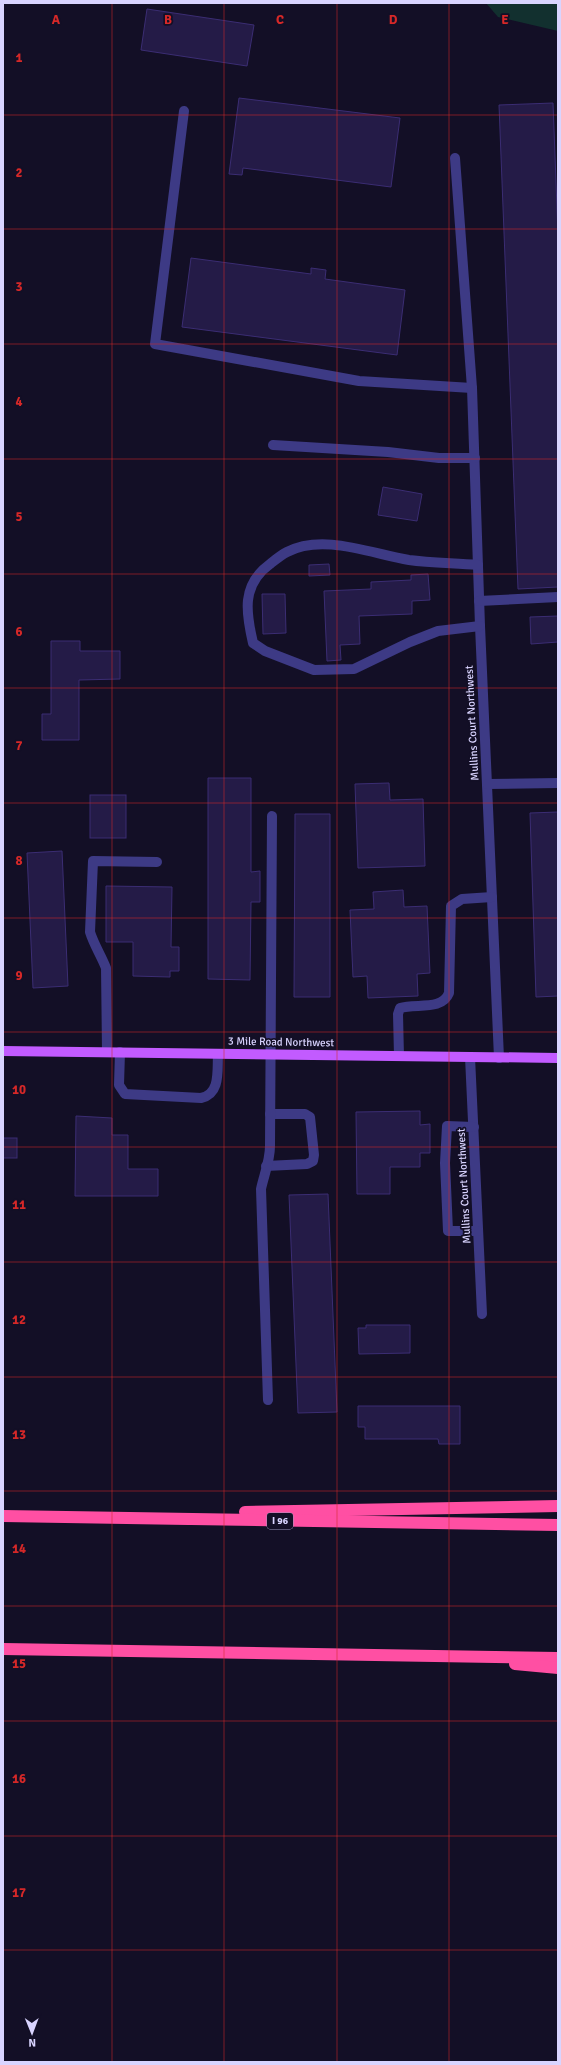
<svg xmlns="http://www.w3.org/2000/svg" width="561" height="2065" font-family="Signika,sans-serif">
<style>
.green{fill:#12302f}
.building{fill:#241b47;stroke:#3b2d73}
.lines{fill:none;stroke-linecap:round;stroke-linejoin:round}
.minor{stroke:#3d3a85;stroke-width:10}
.major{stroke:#c25bff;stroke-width:10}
.highway{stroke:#ff4fa3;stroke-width:12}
.grid{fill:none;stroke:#d62828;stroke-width:1;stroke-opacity:0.55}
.labels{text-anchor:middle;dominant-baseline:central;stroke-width:3.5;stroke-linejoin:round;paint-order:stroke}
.shield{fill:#130f26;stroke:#9e99be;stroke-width:1}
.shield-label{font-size:10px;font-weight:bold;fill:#d9d4ff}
.street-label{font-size:11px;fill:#d9d4ff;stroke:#130f26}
.grid-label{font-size:13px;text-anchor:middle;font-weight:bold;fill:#d62828;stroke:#130f26;stroke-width:3.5;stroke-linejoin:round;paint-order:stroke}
</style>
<rect width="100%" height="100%" fill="#130f26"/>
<path class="green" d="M486,3L558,4V31L498,17Z"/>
<g class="building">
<path d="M147,9L254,25L247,66L141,50Z"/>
<path d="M239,98L400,118L391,187L243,168L242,175L229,174Z"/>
<path d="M553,103L558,235V587L518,589L499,105Z"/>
<path d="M191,258L311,274V268L326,270L325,279L405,290L397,355L182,327Z"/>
<path d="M383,487L422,494L417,521L378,515Z"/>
<path d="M329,564L330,575L309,576V565Z"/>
<path d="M428,574L430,600L412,601V614L359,616L360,644L340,645L341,660L327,661L324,591L371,589V582L411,580V575Z"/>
<path d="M262,594H285L286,633L263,634Z"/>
<path d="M558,616V642L531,644L530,617Z"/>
<path d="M51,641H80V651H120V679L79,680V740H42V714H51Z"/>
<path d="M208,778H251V872L260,871V902H251L250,980L208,979Z"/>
<path d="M389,783L390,800L423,799L425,866L358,868L355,784Z"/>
<rect x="90" y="795" width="36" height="43"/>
<path d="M558,812V996L536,997L530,813Z"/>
<path d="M295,814H330V997H294Z"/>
<path d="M62,851L68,986L33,988L27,853Z"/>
<path d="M106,886L172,887L171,947H179V971H170V977L133,976V942H106Z"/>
<path d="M403,890L404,907L427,906L430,973L417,974L418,996L368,998L367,976L353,977L350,910L374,909L373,892Z"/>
<path d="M420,1111V1125L430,1124V1153H420V1167H390V1194H357L356,1112Z"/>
<path d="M76,1116L112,1118V1135H128V1169H158V1196H75Z"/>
<rect x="3" y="1138" width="14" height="20"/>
<path d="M328,1194L337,1412L298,1413L289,1195Z"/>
<path d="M366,1325H410V1353L359,1354L358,1328H366Z"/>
<path d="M358,1406H460V1444H439L438,1439H365V1427H358Z"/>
</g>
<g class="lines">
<g class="minor">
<path d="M184,111L155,344L359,381L472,388"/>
<path d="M455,158L472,388L480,626L499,1058"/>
<path d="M273,445L388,452L439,458H475"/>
<path d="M478,565C455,563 431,563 409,560C372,554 323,533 287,552C281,555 275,560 270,564C241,585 246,613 253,643L265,651L314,670L354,669L410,642L438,631L480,626"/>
<path d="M479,601L558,597"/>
<path d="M487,784L558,783"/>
<path d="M107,1052L106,968C101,955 94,945 90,932L93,861L157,862"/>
<path d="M120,1052L119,1085L125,1094L201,1098C221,1094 217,1070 218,1054"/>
<path d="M399,1056L398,1014L400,1008C416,1003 442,1011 449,993L451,906L462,899L492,897"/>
<path d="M470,1057L482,1314"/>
<path d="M474,1127L447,1126L445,1163L448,1231H478"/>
<path d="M266,1166L307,1164L313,1161L314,1155L310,1117L305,1114H270"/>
<path d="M268,1400L261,1189C264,1175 270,1161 270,1146L272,816"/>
</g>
<path class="major" d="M3,1051L558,1058"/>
<g class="highway">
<path d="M245,1512L558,1506"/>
<path d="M3,1516L558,1525"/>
<path d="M3,1649L558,1658"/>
<path d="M515,1664L558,1668"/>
</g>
</g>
<path class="grid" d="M112,3V2062M224,3V2062M337,3V2062M449,3V2062M3,115H558M3,229H558M3,344H558M3,459H558M3,574H558M3,688H558M3,803H558M3,918H558M3,1032H558M3,1147H558M3,1262H558M3,1377H558M3,1491H558M3,1606H558M3,1721H558M3,1836H558M3,1950H558"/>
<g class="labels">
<rect class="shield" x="267" y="1513" width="26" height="16" rx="3"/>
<g class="shield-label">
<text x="280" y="1521">I 96</text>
</g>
<g class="street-label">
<text transform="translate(472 723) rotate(-93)">Mullins Court Northwest</text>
<text transform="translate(281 1042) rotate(1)">3 Mile Road Northwest</text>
<text transform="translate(464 1186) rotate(-93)">Mullins Court Northwest</text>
</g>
</g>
<g class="grid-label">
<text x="56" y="24">A</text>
<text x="168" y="24">B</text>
<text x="280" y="24">C</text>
<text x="393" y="24">D</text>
<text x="505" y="24">E</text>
<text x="19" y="62">1</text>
<text x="19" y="177">2</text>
<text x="19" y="291">3</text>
<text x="19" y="406">4</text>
<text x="19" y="521">5</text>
<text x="19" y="636">6</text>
<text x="19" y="750">7</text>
<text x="19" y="865">8</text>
<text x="19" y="980">9</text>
<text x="19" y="1094">10</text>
<text x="19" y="1209">11</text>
<text x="19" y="1324">12</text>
<text x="19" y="1439">13</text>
<text x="19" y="1553">14</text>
<text x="19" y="1668">15</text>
<text x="19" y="1783">16</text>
<text x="19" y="1897">17</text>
</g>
<rect width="561" height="2065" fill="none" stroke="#d9d4ff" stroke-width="8"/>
<g transform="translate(32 2033) rotate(179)" stroke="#130f26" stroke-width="3" paint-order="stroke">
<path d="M0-3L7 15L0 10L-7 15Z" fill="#d9d4ff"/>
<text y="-6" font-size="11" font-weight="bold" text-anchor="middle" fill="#d9d4ff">N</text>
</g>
</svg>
